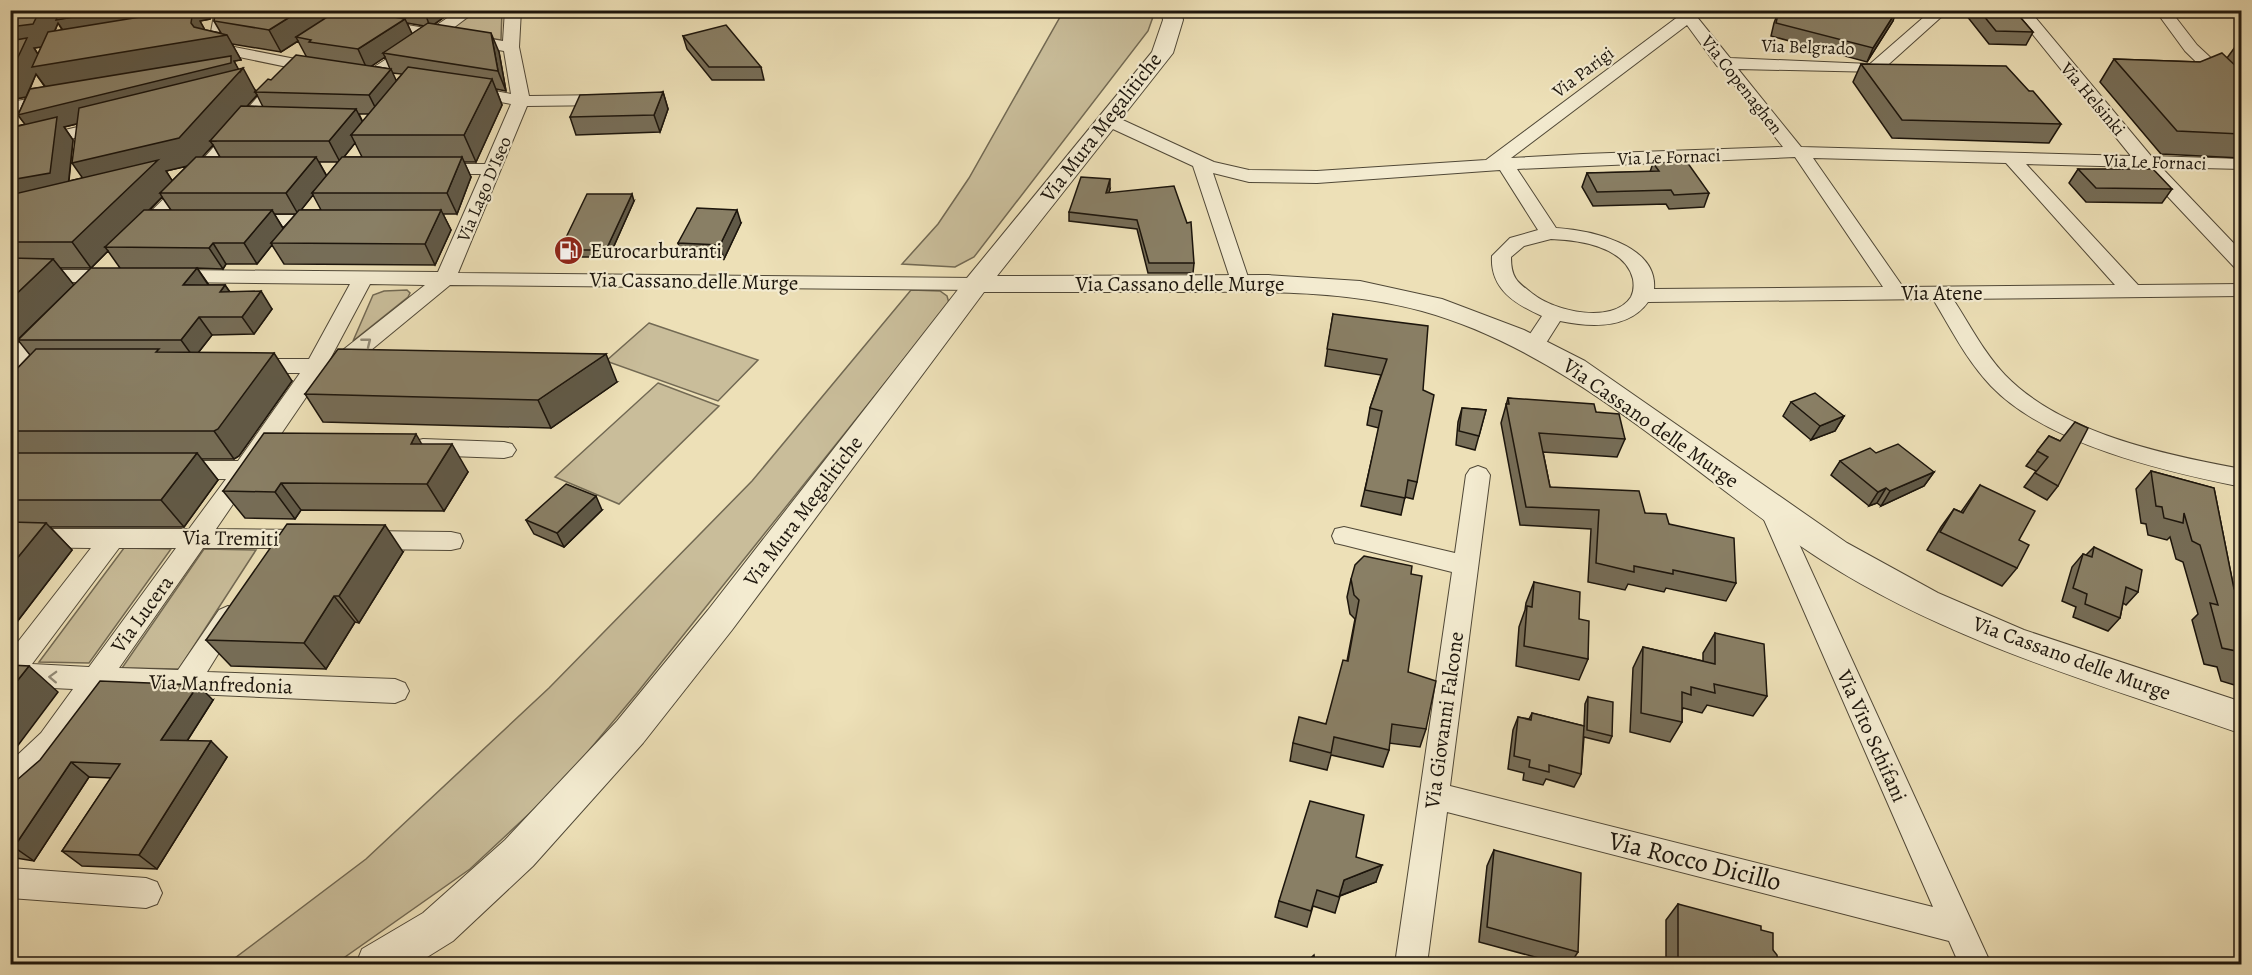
<svg xmlns="http://www.w3.org/2000/svg" width="2252" height="975" font-family="Alegreya,serif">
<style>
.green{fill:#c9bd9a;stroke:#726953;stroke-width:1.5}
.lines{fill:none;stroke-linecap:round;stroke-linejoin:round}
.minor-casing{stroke:#504837;stroke-width:2}
.tertiary-casing{stroke:#504837;stroke-width:2}
.minor{fill:#f3ebd0;fill-rule:evenodd}
.tertiary{fill:#f3ebd0;fill-rule:evenodd}
.wall{fill:#766d57;stroke:#1c150c;stroke-width:1.5;fill-rule:evenodd}
.shaded-wall{fill:#605947;stroke:#1c150c;stroke-width:1.5;fill-rule:evenodd}
.building{fill:#897f65;stroke:#1c150c;stroke-width:1.5}
.oneway{stroke:#928b78}
.labels{text-anchor:middle;dominant-baseline:central;stroke-width:4.5;stroke-linejoin:round;paint-order:stroke}
.far-street-label{font-size:18px;fill:#1c150c;stroke:#f3ebd0}
.street-label{font-size:21px;fill:#1c150c;stroke:#f3ebd0}
.poi-label{font-size:21px;fill:#1c150c;stroke:#f3ebd0;text-anchor:start}
.near-street-label{font-size:26px;fill:#1c150c;stroke:#f3ebd0}
</style>
<rect width="100%" height="100%" fill="#ede0b7"/>
<filter id="stains"><feTurbulence type="fractalNoise" baseFrequency=".00333" numOctaves="4"/><feColorMatrix values="0 0 0 0 .2 0 0 0 0 .09 0 0 0 0 .02 0 0 0 .5 -.17"/></filter>
<radialGradient id="worn" r=".72"><stop offset=".6" stop-color="#630" stop-opacity="0"/><stop offset="1" stop-color="#630" stop-opacity=".3"/></radialGradient>
<g class="green">
<path d="M1064,10H1152L1154,14L1148,31L974,257L955,267L902,264L938,224L969,178Z"/>
<path d="M477,11H502L501,40L448,31Z"/>
<path d="M407,290L410,293L408,297L353,341L373,295L384,291Z"/>
<path d="M911,290L940,291L947,296L949,303L637,693L560,785L470,869L335,964H227L366,859L549,688L752,481Z"/>
<path d="M649,323L758,360L718,401L606,361Z"/>
<path d="M658,383L719,406L619,504L555,477Z"/>
<path d="M124,548L171,549L89,663L39,662Z"/>
<path d="M204,549L256,550L179,669L122,668Z"/>
</g>
<g class="lines">
<defs>
<g id="minor">
<path d="M39,10H77L70,15L10,25V15Z"/>
<path d="M215,10H231L224,45L321,64L329,69L321,74L210,51L208,48Z"/>
<path d="M281,10H319L431,29L459,10H477L448,32L503,41L505,10H521L519,47L529,96L609,95L615,96L618,100L615,104L609,105L527,106L458,273L976,278L983,280L986,284L983,288L976,290L450,285L342,374L334,376L326,374L324,371L216,529L308,530L317,532L320,539L317,546L308,548H203L119,668L178,670L219,610L228,606L237,610L241,617L207,672L395,679L405,683L409,691L405,699L395,703L103,690C82,721 46,781 10,794V762L41,733L73,689L10,686V652L91,548L10,547V529H189L226,479H178L170,476L166,470L170,464L178,461H238L300,373H250L242,371L239,366L242,361L250,359H309L350,284L172,282L165,280L162,276L165,272L172,270L438,272L481,174H436L430,173L427,169L430,165L436,164H485L511,104L462,95L460,91L468,86L511,94L504,51L437,39L377,81H365L363,77L365,73L420,37L288,15ZM370,284L425,285L329,361ZM119,548H176L89,667L32,664Z"/>
<path d="M1687,10H1704L1697,17L1730,58L1870,64L1932,10H1949L1880,72L1738,69L1801,147L2131,156L2013,10H2029L2151,156L2242,159V169L2161,167L2242,252V270L2235,268L2140,167L2026,164L2138,285L2242,284V296L1953,299C1970,325 1984,353 2005,375C2061,433 2165,455 2242,469V487C2164,471 2048,445 1991,386C1967,361 1951,329 1933,299L1648,302C1628,330 1589,327 1560,321L1541,351L1533,353L1525,351L1522,346L1542,316C1515,304 1490,289 1492,256L1510,238L1538,230L1500,170L1317,183L1249,182L1213,173L1250,283L1247,287L1240,289L1233,287L1193,166L1102,124L1099,120L1102,116H1114L1214,162L1249,170L1317,171L1486,160ZM1687,25L1717,66L1720,67L1783,147L1583,154L1511,158ZM1795,157L1883,287L1654,289C1658,244 1589,230 1556,228L1517,169ZM1813,158L2006,163L2115,285L1903,287ZM1551,239C1578,240 1625,246 1633,279C1634,285 1634,291 1631,297C1613,325 1554,311 1533,294C1517,282 1511,278 1511,257L1524,246Z"/>
<path d="M2155,10H2170L2197,45L2242,87V102L2236,101L2185,51Z"/>
<path d="M282,75L290,80L288,84L209,174L148,236H134L131,232L134,228L197,166L276,76Z"/>
<path d="M54,95L60,96L63,100L60,104L10,112V102Z"/>
<path d="M107,120L113,121L116,125L113,129L10,153V143Z"/>
<path d="M246,215H322L329,217L332,221L329,225L322,227L239,225L236,221L239,217Z"/>
<path d="M10,270H116L123,272L126,276L123,280L116,282H10Z"/>
<path d="M49,319L56,321L60,326L56,331L18,369L10,371V351L42,321Z"/>
<path d="M423,439L504,442L512,444L516,450L512,456L504,458L423,455L415,453L411,447L415,441Z"/>
<path d="M1478,466L1486,469L1490,475L1450,786L1933,907L1758,506L1761,500L1770,497L1779,500L1991,964H1959L1949,941L1447,812L1427,964H1395L1452,572L1344,545L1335,543L1332,536L1335,529L1344,527L1455,553L1466,475L1470,469Z"/>
<path d="M364,531L451,532L460,534L463,541L460,548L451,550L364,549L355,547L352,540L355,533Z"/>
<path d="M10,868L146,878L157,882L162,893L157,904L146,908L10,898Z"/>
</g>
<path id="tertiary" d="M1161,10H1181L1183,20L1173,53L997,276L1268,275L1360,281L1442,299L1524,330L1585,361L1847,543L1938,593L2024,630L2242,702V734C2099,684 1951,643 1823,561C1693,477 1574,353 1422,311C1346,291 1268,291 1190,292C1121,292 1052,292 984,292L732,630L643,743L533,866L453,941L416,964H356L362,949L423,913L505,840L617,721L708,610L967,278L1152,52L1163,20Z"/>
</defs>
<use href="#minor" class="minor-casing"/>
<use href="#tertiary" class="tertiary-casing"/>
<use href="#minor" class="minor"/>
<use href="#tertiary" class="tertiary"/>
</g>
<g class="wall">
<path d="M10,10L58,15L60,10H213L210,19L200,21L205,30L221,33L214,21L216,10H320L324,19L336,11L333,10H355L364,12V10H454L435,24L499,52L506,91L496,89L502,105L476,162H464L471,177L457,214H443L451,230L435,265L284,264L272,245L257,264H226L223,269L197,268L209,285H225L230,292L272,309L254,334L212,335L198,353L292,381L239,456L234,459H201L218,480L184,527H50L72,550L10,631V376L30,355L18,340L10,347V101L19,113L26,97L10,100ZM58,23L62,30L55,31ZM407,23L424,26L412,34ZM298,41L306,56L256,91L238,69L234,61L241,60L232,44L281,52ZM41,47L38,54L34,48ZM385,57L390,69L372,66ZM392,73L402,74L396,81ZM36,74L45,87L30,89ZM257,95L263,107L247,106ZM359,114H369L363,122ZM18,115L25,124L13,127ZM77,124L82,178L69,181L73,140L64,127ZM355,143L362,157H344ZM213,145L220,157H202ZM319,162H338L327,176ZM187,166L172,181L166,171ZM313,195L321,210H301ZM162,197L171,210H150ZM274,214H296L283,228ZM108,251L120,268L73,285L60,268H91Z"/>
<path d="M1779,10L1893,21L1867,62L1771,36L1774,23Z"/>
<path d="M1969,10H2014L2033,32L2026,45L1989,44L1966,15Z"/>
<path d="M683,36L761,67L764,80H712L687,49Z"/>
<path d="M2241,42V158L2161,154L2100,82L2114,59L2200,62L2227,58L2238,43Z"/>
<path d="M1861,64L2029,91L2061,124L2049,143L1892,138L1853,82Z"/>
<path d="M663,92L668,109L660,132L576,135L570,117Z"/>
<path d="M1653,163L1709,193L1704,207L1669,209L1666,204L1593,206L1582,187L1587,173L1650,172Z"/>
<path d="M2078,169L2172,189L2162,203L2086,202L2069,183Z"/>
<path d="M1110,189L1109,192L1194,263L1193,273H1148L1137,229L1069,221V212Z"/>
<path d="M634,201L609,257H563L560,250Z"/>
<path d="M741,223L724,259L682,257L678,243Z"/>
<path d="M1333,314L1423,390L1417,482L1413,499L1405,497L1401,515L1361,506L1379,428L1367,425L1370,408L1381,375L1325,366Z"/>
<path d="M617,382L551,428L323,422L305,394Z"/>
<path d="M1508,398L1596,412L1625,439L1617,457L1543,452L1550,487L1645,513L1669,524L1736,583L1726,601L1666,588L1664,592L1628,584L1625,590L1588,582L1591,529L1520,525L1501,423Z"/>
<path d="M1791,402L1844,416L1835,431L1811,440L1783,416Z"/>
<path d="M1462,408L1486,410L1475,450L1456,445L1458,422Z"/>
<path d="M2049,436L2060,441L2058,486L2047,500L2024,487L2036,471L2026,466Z"/>
<path d="M421,444L468,472L444,511L301,510L295,519L245,518L223,491Z"/>
<path d="M1840,461L1934,472L1924,486L1881,506L1877,503L1869,506L1831,475Z"/>
<path d="M2151,471L2214,488L2234,589L2241,591V687L2221,681L2217,667L2204,664L2192,620L2198,614L2183,562L2176,559L2170,537L2167,540L2148,535L2146,524L2141,523L2136,489Z"/>
<path d="M1980,485L2017,568L2002,586L1927,550L1941,527L1954,509L1961,512Z"/>
<path d="M602,510L564,547L534,534L526,520Z"/>
<path d="M2094,547L2138,592L2126,605L2123,603L2120,618L2108,631L2073,617L2076,607L2062,601L2072,567L2083,554L2086,555Z"/>
<path d="M403,552L359,623L355,622L326,669L231,666L206,640Z"/>
<path d="M1411,574L1408,672L1426,729L1420,747L1389,743V750L1383,767L1331,755L1327,770L1290,761L1293,743L1326,724L1347,661L1355,619L1350,614L1347,597L1351,579Z"/>
<path d="M1534,582L1579,619L1588,659L1579,680L1516,666L1519,627L1525,610L1526,603Z"/>
<path d="M1715,633L1767,696L1753,716L1707,705L1702,713L1683,708L1682,711V722L1670,742L1630,732L1633,668L1643,647L1703,661V653Z"/>
<path d="M1588,697L1612,736L1609,743L1584,737L1581,774L1574,787L1546,779L1543,785L1523,780L1524,773L1508,769L1513,730L1518,717L1529,719L1532,713L1584,726L1585,704Z"/>
<path d="M213,700L187,741L227,757L157,869L82,866L62,851L111,778L89,777L34,861L10,857V786Z"/>
<path d="M1494,850L1578,952L1570,964H1561L1479,942L1487,866Z"/>
<path d="M1356,857L1376,882L1340,896L1335,913L1313,906L1307,927L1275,917L1279,901Z"/>
<path d="M1678,904L1773,950L1778,964H1666V920Z"/>
</g>
<g class="shaded-wall">
<path d="M40,10H55L60,19L114,10H213L210,19L200,21L207,34L227,35L241,60L234,61L240,72L243,68L256,92H255L257,95L216,141H210L213,145L196,164L166,171L175,185L160,193L162,197L112,247H105L108,251L91,268L72,242L91,190L72,163L226,87L64,127L73,140L67,196L10,207V180L33,135L18,115L10,132V101L19,113L50,93L36,74L26,97L10,100V27ZM58,23L71,42L42,61L34,48L48,46Z"/>
<path d="M301,10H320L327,23L296,37L298,41L281,52L269,30Z"/>
<path d="M424,10H454L430,27Z"/>
<path d="M1897,10L1893,21L1867,62L1873,48Z"/>
<path d="M405,19L414,38L383,53L385,57L367,69L358,49Z"/>
<path d="M491,33L499,52L506,91L498,71Z"/>
<path d="M391,69L400,89L379,115L369,95Z"/>
<path d="M492,79L502,105L476,162L464,135Z"/>
<path d="M663,92L668,109L660,132L654,115Z"/>
<path d="M356,109L366,129L351,135L355,143L340,162L329,141Z"/>
<path d="M316,157L327,177L312,193L313,195L298,214L286,193Z"/>
<path d="M462,157L471,177L457,214L447,193Z"/>
<path d="M1110,179V189L1106,202V193Z"/>
<path d="M632,194L634,201L609,257L606,250Z"/>
<path d="M272,210L284,230L271,243L272,245L257,264L244,243Z"/>
<path d="M441,210L451,230L435,265L425,244Z"/>
<path d="M737,210L741,223L724,259L720,245Z"/>
<path d="M213,243L226,264L223,269L209,248Z"/>
<path d="M53,259L74,285L10,347V300Z"/>
<path d="M197,268L209,286L183,285Z"/>
<path d="M225,285L237,303L220,292Z"/>
<path d="M261,291L272,309L254,334L242,317Z"/>
<path d="M199,317L212,335L194,358L181,340Z"/>
<path d="M274,353L292,381L239,456L234,459L214,431Z"/>
<path d="M606,354L617,382L551,428L538,400Z"/>
<path d="M1844,416L1835,431L1811,440L1820,426Z"/>
<path d="M416,434L432,462L411,444Z"/>
<path d="M452,444L468,472L444,511L427,484Z"/>
<path d="M197,453L218,480L184,527L161,500Z"/>
<path d="M1934,472L1924,486L1881,506L1890,491Z"/>
<path d="M281,483L301,510L295,519L275,492Z"/>
<path d="M1886,488L1877,503L1869,506L1878,492Z"/>
<path d="M596,496L602,510L564,547L557,533Z"/>
<path d="M46,523L72,550L10,631V567Z"/>
<path d="M385,525L403,552L359,623L339,596Z"/>
<path d="M334,596L355,622L326,669L304,643Z"/>
<path d="M29,666L58,692L10,756V690Z"/>
<path d="M198,685L213,700L178,755L161,740Z"/>
<path d="M211,741L227,757L157,869L139,855Z"/>
<path d="M71,762L89,777L34,861L14,847Z"/>
<path d="M1382,865L1376,882L1339,896L1344,880Z"/>
</g>
<g class="building">
<path d="M10,10H40L33,24L10,27Z"/>
<path d="M60,10H114L56,20Z"/>
<path d="M183,10H193L191,23L194,27L227,35L32,67L48,32Z"/>
<path d="M216,10H301L269,30L214,21Z"/>
<path d="M338,10H355L405,19L358,49L309,42L311,40L296,37Z"/>
<path d="M1779,10H1841L1857,15L1859,10H1897L1873,48L1776,23Z"/>
<path d="M1979,10H2014L2033,32L1996,31Z"/>
<path d="M428,23L491,33L498,71L383,53Z"/>
<path d="M726,25L761,67H709L683,36Z"/>
<path d="M27,38L10,74V41Z"/>
<path d="M2222,53L2241,71V134L2177,131L2114,59L2200,62Z"/>
<path d="M296,55L391,69L369,95L255,92L268,79L271,80Z"/>
<path d="M231,56V63L18,115L30,89Z"/>
<path d="M1861,64L2006,66L2029,91H2033L2061,124L1902,120Z"/>
<path d="M408,67L492,79L464,135H351Z"/>
<path d="M243,68L179,138L72,163L79,108Z"/>
<path d="M663,92L654,115L570,117L580,95Z"/>
<path d="M241,106L356,109L329,141H210Z"/>
<path d="M57,117L50,173L10,180V128Z"/>
<path d="M196,157H316L286,193H160Z"/>
<path d="M342,157H462L447,193H312Z"/>
<path d="M158,160L72,242H10V195Z"/>
<path d="M1687,162L1709,193L1674,195L1671,190L1597,192L1587,173L1659,171L1653,163Z"/>
<path d="M2078,169H2153L2172,189L2096,188Z"/>
<path d="M1081,177L1110,179L1106,193L1174,186L1187,223L1191,222L1194,263H1149L1137,220L1069,212Z"/>
<path d="M587,194H632L606,250H560Z"/>
<path d="M697,208L737,210L720,245L678,243Z"/>
<path d="M144,210H272L244,243H213L209,248L105,247Z"/>
<path d="M299,210H441L425,244L271,243Z"/>
<path d="M10,258L53,259L10,300Z"/>
<path d="M91,268H197L183,285H225L220,292L261,291L242,317H199L181,340H18Z"/>
<path d="M1333,314L1428,326L1423,390L1434,395L1417,482L1408,480L1405,498L1365,490L1382,411L1370,408L1387,359L1327,349Z"/>
<path d="M36,349H159L156,352L274,353L218,429L214,431H10V376Z"/>
<path d="M338,349L606,354L538,400L305,394Z"/>
<path d="M1815,393L1844,416L1820,426L1791,402Z"/>
<path d="M1508,398L1594,404L1596,412L1619,414L1625,439L1539,433L1550,487L1639,491L1645,513L1666,514L1669,524L1734,538L1736,583L1673,570V574L1634,566V572L1596,563L1599,510L1526,507L1506,404H1509Z"/>
<path d="M1462,408L1486,410L1479,436L1459,431Z"/>
<path d="M2075,422L2088,428L2058,486L2035,473L2048,457L2037,451L2049,436L2060,441Z"/>
<path d="M264,433L416,434L411,444H452L427,484L281,483L275,492L223,491Z"/>
<path d="M1898,444L1934,472L1890,491L1886,488L1878,492L1840,461L1870,448L1876,453Z"/>
<path d="M10,453H197L161,500H10Z"/>
<path d="M2151,471L2214,488L2234,589L2241,591V665L2240,664L2236,651L2222,648L2210,603L2218,605L2200,545L2192,541L2184,513L2183,523L2164,518L2162,507L2156,506Z"/>
<path d="M566,484L596,496L557,533L526,520Z"/>
<path d="M1980,485L2035,511L2019,540L2029,545L2017,568L1940,532L1954,509L1963,513Z"/>
<path d="M10,522L46,523L10,567Z"/>
<path d="M287,524L385,525L339,596H334L304,643L206,640Z"/>
<path d="M2094,547L2142,570L2138,592L2126,587L2120,618L2085,604L2087,594L2073,588L2083,554L2092,557Z"/>
<path d="M1364,556L1412,566L1411,574L1422,576L1408,672L1436,681L1426,729L1392,724L1389,750L1334,737L1331,753L1293,743L1299,717L1326,724L1343,660L1348,661L1359,600L1354,595L1351,579L1355,565Z"/>
<path d="M1534,582L1580,592L1579,619L1589,621L1588,659L1524,646L1527,606L1532,607Z"/>
<path d="M1715,633L1764,644L1767,696L1714,684L1715,693L1691,687V695L1682,692V722L1641,713L1643,647L1715,664Z"/>
<path d="M10,665L29,666L10,690Z"/>
<path d="M100,681L198,685L161,740L211,741L139,855L62,851L120,764L71,762L14,847L10,846V786L40,760Z"/>
<path d="M1588,697L1613,702L1612,736L1587,730Z"/>
<path d="M1532,713L1584,726L1581,774L1549,765V772L1529,767L1530,760L1514,756L1518,717L1531,720Z"/>
<path d="M1310,801L1364,815L1356,857L1382,865L1344,880L1339,897L1317,890L1311,911L1279,901Z"/>
<path d="M1494,850L1581,873L1578,952L1487,927Z"/>
<path d="M1678,904L1761,926V930L1773,933V950L1777,955L1778,964H1678Z"/>
<path d="M1314,955L1315,964H1304Z"/>
</g>
<defs><path id="oneway-chevron" d="M-2-3.5L2.5 0L-2 3.5" fill="none" stroke-width="1.6" stroke-linecap="round" stroke-linejoin="round" transform="scale(1.5)"/></defs>
<g class="oneway">
<use href="#oneway-chevron" transform="translate(367 342) rotate(-39)"/>
<use href="#oneway-chevron" transform="translate(53 677) rotate(-178)"/>
</g>
<defs>
<symbol id="fuel-disc" viewBox="-11 -11 22 22"><circle r="9.5" fill="#8f2418" stroke="#f3ebd0"/><path d="M-5.5-6h7V0h2V4h1.3V-2.5L3-4.5l.8-.8L6-3V5H2.5V1h-1V6h-7ZM-4.2-4.7v3.2H.2V-4.7Z" fill="#fff"/></symbol>
</defs>
<g fill-rule="evenodd">
<use href="#fuel-disc" x="552" y="234" width="33" height="33"/>
</g>
<g class="labels">
<g class="far-street-label">
<text transform="translate(1808 47) rotate(2)">Via Belgrado</text>
<text transform="translate(1583 72) rotate(-37)">Via Parigi</text>
<text transform="translate(1742 85) rotate(52)">Via Copenaghen</text>
<text transform="translate(2093 99) rotate(50)">Via Helsinki</text>
<text transform="translate(1669 157) rotate(-2)">Via Le Fornaci</text>
<text transform="translate(2155 162) rotate(2)">Via Le Fornaci</text>
<text transform="translate(484 189) rotate(-67)">Via Lago D'Iseo</text>
</g>
<g class="street-label">
<text transform="translate(1101 127) rotate(-52)">Via Mura Megalitiche</text>
<text transform="translate(694 281) rotate(1)">Via Cassano delle Murge</text>
<text x="1180" y="284">Via Cassano delle Murge</text>
<text x="1942" y="293">Via Atene</text>
<text transform="translate(1651 423) rotate(35)">Via Cassano delle Murge</text>
<text transform="translate(803 511) rotate(-53)">Via Mura Megalitiche</text>
<text transform="translate(231 538) rotate(1)">Via Tremiti</text>
<text transform="translate(142 614) rotate(-54)">Via Lucera</text>
<text transform="translate(2072 658) rotate(20)">Via Cassano delle Murge</text>
<text transform="translate(221 684) rotate(2)">Via Manfredonia</text>
<text transform="translate(1444 720) rotate(-82)">Via Giovanni Falcone</text>
<text transform="translate(1872 736) rotate(66)">Via Vito Schifani</text>
</g>
<g class="poi-label">
<text x="590" y="251">Eurocarburanti</text>
</g>
<g class="near-street-label">
<text transform="translate(1695 861) rotate(14)">Via Rocco Dicillo</text>
</g>
</g>
<rect width="2252" height="975" fill="none" stroke="#ede0b7" stroke-width="36"/>
<rect x="12" y="12" width="2228" height="951" fill="none" stroke="#1c150c" stroke-width="3"/>
<rect x="18" y="18" width="2216" height="939" fill="none" stroke="#1c150c" stroke-width="1.5"/>
<rect width="100%" height="100%" filter="url(#stains)"/>
<rect width="100%" height="100%" fill="url(#worn)"/>
</svg>
